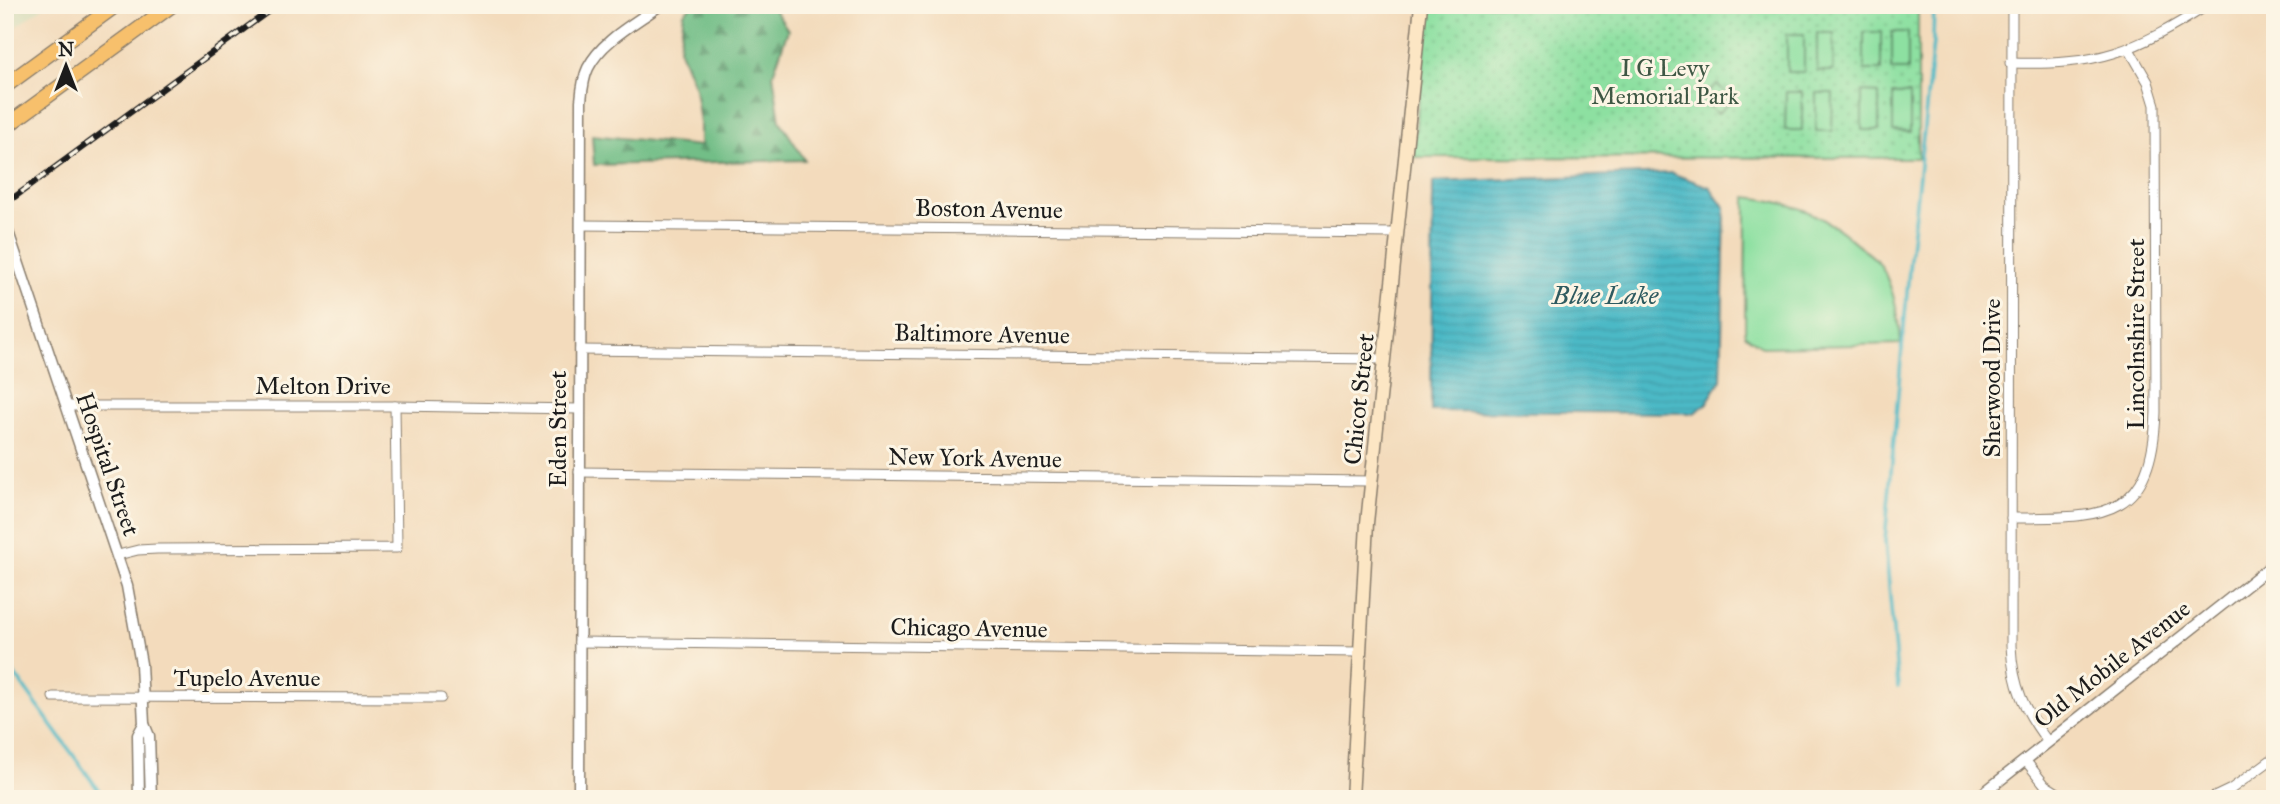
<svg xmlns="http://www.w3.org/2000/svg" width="2280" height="804" font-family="'IM FELL Great Primer',serif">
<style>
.built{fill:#dadebd}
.green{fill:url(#green-dots);stroke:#547e5e;stroke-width:2}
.forest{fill:url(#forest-firs);stroke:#476d52;stroke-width:2}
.pitch{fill:#8de0a1;stroke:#547e5e;stroke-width:2}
.water{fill:url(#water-rules);stroke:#346a71;stroke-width:2}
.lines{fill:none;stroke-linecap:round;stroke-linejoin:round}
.stream{stroke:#4cb9c6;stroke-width:3.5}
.minor-casing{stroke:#887c6c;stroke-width:11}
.tertiary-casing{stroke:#887c6c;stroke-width:13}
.secondary-casing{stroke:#887c6c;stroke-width:15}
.primary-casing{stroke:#887c6c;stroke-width:17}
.minor{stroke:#fff;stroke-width:9}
.tertiary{stroke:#fff;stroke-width:10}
.secondary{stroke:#fce6c4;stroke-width:12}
.primary{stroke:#f7c06c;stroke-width:14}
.rail-casing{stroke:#1c1c1c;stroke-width:6}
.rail{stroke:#fcf5e5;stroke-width:3.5;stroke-dasharray:10;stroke-linecap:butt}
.labels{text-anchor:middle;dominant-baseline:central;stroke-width:6;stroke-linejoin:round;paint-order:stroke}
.park-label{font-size:24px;fill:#3e5744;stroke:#fcf5e5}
.street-label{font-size:24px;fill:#1c1c1c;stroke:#fcf5e5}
.water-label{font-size:26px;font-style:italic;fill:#2f5b60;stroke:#fcf5e5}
</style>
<defs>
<pattern id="green-dots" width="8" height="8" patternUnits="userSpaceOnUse" patternTransform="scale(1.75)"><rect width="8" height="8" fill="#8de0a1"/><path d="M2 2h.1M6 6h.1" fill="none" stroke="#79c08a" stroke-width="1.8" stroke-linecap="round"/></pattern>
<pattern id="forest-firs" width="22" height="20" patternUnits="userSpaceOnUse" patternTransform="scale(1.75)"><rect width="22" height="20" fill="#72be87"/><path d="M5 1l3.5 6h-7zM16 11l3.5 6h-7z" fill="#5d9a6e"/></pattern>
<pattern id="water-rules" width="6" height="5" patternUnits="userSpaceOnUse" patternTransform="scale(1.75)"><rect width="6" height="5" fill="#4cb9c6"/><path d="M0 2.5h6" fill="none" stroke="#429eaa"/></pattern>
</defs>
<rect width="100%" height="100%" fill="#fcf5e5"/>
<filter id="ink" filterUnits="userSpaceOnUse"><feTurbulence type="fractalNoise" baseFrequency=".0143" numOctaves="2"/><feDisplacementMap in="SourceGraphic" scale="14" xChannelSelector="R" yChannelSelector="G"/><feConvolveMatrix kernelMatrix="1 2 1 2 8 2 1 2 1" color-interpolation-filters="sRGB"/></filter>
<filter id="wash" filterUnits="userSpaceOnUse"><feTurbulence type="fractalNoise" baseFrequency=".00686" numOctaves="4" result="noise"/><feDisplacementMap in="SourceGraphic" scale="28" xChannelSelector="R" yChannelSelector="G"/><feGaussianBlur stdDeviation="1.57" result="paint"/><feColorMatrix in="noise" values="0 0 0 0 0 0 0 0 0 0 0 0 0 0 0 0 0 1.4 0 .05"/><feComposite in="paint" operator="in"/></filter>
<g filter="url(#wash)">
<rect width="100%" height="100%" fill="#f3dbbc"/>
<path class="built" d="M5,5H46L5,35Z"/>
<path class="green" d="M1430,5H1918V158L1412,157Z"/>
<path class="forest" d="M692,5H771L788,30L773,74L780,121L805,160L594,165L592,135L700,146V123L695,88L679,48L684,13Z"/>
<g class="pitch">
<rect x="1864" y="32" width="17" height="38"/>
<rect x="1892" y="32" width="16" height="38"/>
<path d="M1817,33H1834L1833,71H1817Z"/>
<rect x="1787" y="34" width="17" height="38"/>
<path d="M1717,84L1732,100L1717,114L1702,99Z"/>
<path d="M1786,92H1802V130H1785Z"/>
<path d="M1862,92L1879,93V130H1862Z"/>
<path d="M1816,93H1833L1832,131H1816Z"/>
<path d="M1893,94H1910V132L1893,131Z"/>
<path d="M1746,197C1795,202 1825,215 1862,248C1868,253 1877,259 1881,266C1894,289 1900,319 1901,344L1763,347L1745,335Z"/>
</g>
<path class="water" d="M1671,173L1710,187L1725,208L1721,380L1706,404L1694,413L1431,411L1433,182Z"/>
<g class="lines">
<g class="stream">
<path d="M1923,5L1933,11"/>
<path d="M5,661L105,799"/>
<path d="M1898,687L1885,540L1910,259L1933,42L1934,5"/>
</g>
</g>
</g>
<g filter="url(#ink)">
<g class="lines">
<defs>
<g id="minor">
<path d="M2012,5L2011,646C2013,687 2024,710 2048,742"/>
<path d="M2010,63C2099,66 2134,52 2208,5"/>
<path d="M581,225L1397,233"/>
<path d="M580,350L1384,359"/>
<path d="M67,406H395L579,409"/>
<path d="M579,472L1371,481"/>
<path d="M2011,518C2102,517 2152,522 2156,412L2155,105L2148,82L2129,49"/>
<path d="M118,555L138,550L157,549L397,548L395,406"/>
<path d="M579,642L1359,652"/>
<path d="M53,697L441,698"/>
<path d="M2025,760L2045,785L2067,799"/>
<path d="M2210,799L2231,789L2275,757"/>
</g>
<g id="tertiary">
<path d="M5,223L127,586L141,664L144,724L149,736L151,799"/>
<path d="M139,799L138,735L144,724"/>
<path d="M579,799L581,101C582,90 583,78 588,68C602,40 636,23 660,5"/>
<path d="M1976,799L2275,563"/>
</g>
<path id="secondary" d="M1352,799L1367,523L1421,5"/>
<g id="primary">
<path d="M5,86L116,5"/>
<path d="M5,127L172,5"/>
</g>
</defs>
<use href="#minor" class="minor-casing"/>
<use href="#tertiary" class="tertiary-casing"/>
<use href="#secondary" class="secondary-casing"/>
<use href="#primary" class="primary-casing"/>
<use href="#minor" class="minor"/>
<use href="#tertiary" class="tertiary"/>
<use href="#secondary" class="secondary"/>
<use href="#primary" class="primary"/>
<defs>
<path id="rail" d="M5,204L277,5"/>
</defs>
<use href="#rail" class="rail-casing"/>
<use href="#rail" class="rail"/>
</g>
</g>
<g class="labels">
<g class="park-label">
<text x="1665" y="68">I G Levy<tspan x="1665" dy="28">Memorial Park</tspan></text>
</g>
<g class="street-label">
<text transform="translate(989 209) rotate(1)">Boston Avenue</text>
<text transform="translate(982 334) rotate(1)">Baltimore Avenue</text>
<text transform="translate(2136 334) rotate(-90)">Lincolnshire Street</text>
<text transform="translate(1992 378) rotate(-90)">Sherwood Drive</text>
<text x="323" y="386">Melton Drive</text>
<text transform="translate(1359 399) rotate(-84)">Chicot Street</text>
<text transform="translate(558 429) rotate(-90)">Eden Street</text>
<text transform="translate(975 458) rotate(1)">New York Avenue</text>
<text transform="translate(108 464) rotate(71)">Hospital Street</text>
<text transform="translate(969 628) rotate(1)">Chicago Avenue</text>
<text transform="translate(2112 664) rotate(-38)">Old Mobile Avenue</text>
<text x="247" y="678">Tupelo Avenue</text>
</g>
<g class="water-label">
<text x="1605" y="295">Blue Lake</text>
</g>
</g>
<rect width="2280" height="804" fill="none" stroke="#fcf5e5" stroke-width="28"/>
<g transform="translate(66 66)" stroke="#fcf5e5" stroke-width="5" paint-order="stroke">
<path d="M0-5L12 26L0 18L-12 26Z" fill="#1c1c1c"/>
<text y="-10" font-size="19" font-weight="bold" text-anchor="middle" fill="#1c1c1c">N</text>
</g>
</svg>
